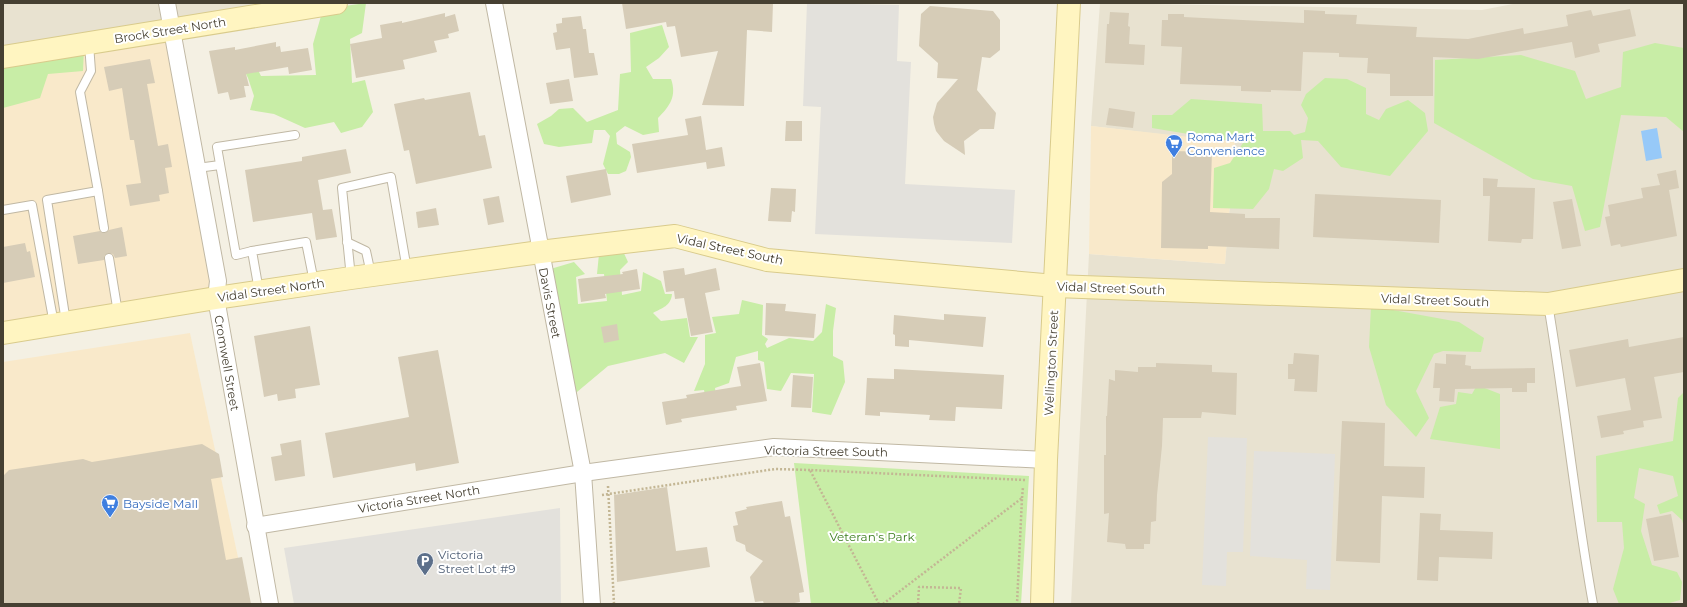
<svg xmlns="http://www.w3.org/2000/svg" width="1687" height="607" font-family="Montserrat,sans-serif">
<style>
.residential{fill:#e8e2d0}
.commercial{fill:#f9e9ca}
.green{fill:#c8eda6}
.parking{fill:#e3e1dc}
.water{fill:#97c9f8}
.building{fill:#d6ccb7}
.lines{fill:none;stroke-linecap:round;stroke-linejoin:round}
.lane-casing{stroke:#c0b8a4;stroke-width:10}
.street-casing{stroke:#c0b8a4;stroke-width:18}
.secondary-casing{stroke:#d9cb8c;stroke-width:24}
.path{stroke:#c3b694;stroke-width:2.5;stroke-dasharray:2 2;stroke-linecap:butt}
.lane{stroke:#fff;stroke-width:8}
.street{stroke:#fff;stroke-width:16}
.secondary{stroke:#fff5c1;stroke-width:22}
.labels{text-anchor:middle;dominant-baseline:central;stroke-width:4;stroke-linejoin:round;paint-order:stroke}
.street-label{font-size:12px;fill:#464032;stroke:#fff}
.shop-label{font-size:12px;fill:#366cbe;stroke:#fff;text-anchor:start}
.park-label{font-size:12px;fill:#3c7e1f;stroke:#fff}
.service-label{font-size:12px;fill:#4e5e75;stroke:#fff;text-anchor:start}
</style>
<rect width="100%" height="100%" fill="#f4f0e3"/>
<g class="residential">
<path d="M3,3H163L167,27L3,53Z"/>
<path d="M169,3H322L173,27Z"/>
<path d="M1100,3L1482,10L1518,3H1684V604H1071L1089,254L1225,264L1235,143L1091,126Z"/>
</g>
<g class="commercial">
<path d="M168,34L214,295L3,329V61Z"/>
<path d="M1091,126L1235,142L1225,264L1089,254Z"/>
<path d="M190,333L248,604H3V362Z"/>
</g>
<g class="green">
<path d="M366,3L362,33L350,39L352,83L365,80L373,112L362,127L341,133L334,122L305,128L274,114L250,110L254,96L248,78L240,62H254L261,76L316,75L313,44L323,9Z"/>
<path d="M662,25L669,47L659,58L646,67L653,79H671C677,96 670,106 658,118L659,132L643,135L625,126L616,133L617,144L630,152L631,157L626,171L619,174H608L603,164L610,136L605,130H594L592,143L559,147L544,144L537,124L551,116L559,109L573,108L587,122L618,110L620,74L631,72L630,33Z"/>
<path d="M1655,43L1684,48V132L1666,117L1621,115L1600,227L1585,231L1572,186L1533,179L1434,123L1435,60L1521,55L1575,71L1586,99L1621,87L1623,52Z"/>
<path d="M84,48L83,71L48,74L40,98L3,108V62Z"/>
<path d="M1325,78L1347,79L1366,88V114L1379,120L1386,109L1408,100L1425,113L1428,131L1390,176L1341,167L1318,141L1301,140L1303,158L1283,171L1274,169L1269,189L1253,209L1213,208L1214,168L1230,163L1243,143L1152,128V115H1172L1191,99L1262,104L1263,131H1290L1294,135L1305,132L1308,118L1301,105L1306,94Z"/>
<path d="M622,249L628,262L620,270L622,295L641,291L643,272L661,281L665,294H672C671,306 662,308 653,313L661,321L687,318L690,337H698L684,363L665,353L608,366L571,397L547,270L574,262L585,274L576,277L578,304L607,301L604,274H597L599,254Z"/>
<path d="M742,300L763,305L762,335L768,339L765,344L767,348L789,338L813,341L822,332L826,304L836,308L833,331V356L843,361L845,382L831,415L812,412L814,374L791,373L781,391L767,389L764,362L758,360V351L736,357L729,383L715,388L716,396L706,401L704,390L694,391L705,364V335L716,333L712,317L739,314Z"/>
<path d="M1371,306L1459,322L1484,338L1481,352L1443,351L1434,354L1416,391L1429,418L1416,437L1386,405L1369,347Z"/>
<path d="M1477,385L1500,394V449L1430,439L1440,407L1456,404L1458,392L1472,394Z"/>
<path d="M1684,392V527L1682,520L1672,511L1660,514L1657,505L1678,496L1673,476L1639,468L1634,498L1645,504L1641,531L1652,565L1677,572L1682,582L1680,600L1666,604H1619L1613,589L1624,548L1622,522H1597L1596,456L1673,441L1678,398Z"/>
<path d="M794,463L1029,476L1021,604H811Z"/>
</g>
<g class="parking">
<path d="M807,3L899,5L897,61L911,62L905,184L1015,190L1012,243L815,234L821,107L803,106Z"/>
<path d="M1208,437L1247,438L1243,552H1227L1226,586L1202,585Z"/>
<path d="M1254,451L1335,454L1330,590L1306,589L1307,560L1250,556Z"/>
<path d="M560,508L561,604H294L284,548Z"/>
</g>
<path class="water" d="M1657,128L1662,158L1646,161L1641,131Z"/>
<g class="building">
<path d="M622,3H773L772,32L747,30L744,106L702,105L718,51L681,57L675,26L667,27L666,22L626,29Z"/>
<path d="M930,6L993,11L1000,20V50L990,58L982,57L977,90L996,113L994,129H980L964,141L965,155L944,141L936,131L934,124L933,117L937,103L958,79L937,78L938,63L919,46L921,14Z"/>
<path d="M1630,9L1636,36L1598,44L1600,52L1575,58L1572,42L1478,59L1433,57V96H1390V74L1367,73L1368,58L1339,57V53L1303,52L1301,91L1271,90V92L1241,91V86L1180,84L1182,47L1161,46L1162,20H1168V14H1184V17L1304,23V10L1325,11V14L1357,15L1356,24L1417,27L1416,37L1468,39L1523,28L1524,34L1568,26L1566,15L1591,10L1593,16Z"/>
<path d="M1110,12L1129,13L1128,26L1130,27L1129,44L1145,45L1144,65L1105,63L1107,24H1109Z"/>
<path d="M445,13V17L455,14L459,31L448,34L449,38L434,41L437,52L403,60L405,69L356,78L350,44L382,38L380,25L402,21V23Z"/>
<path d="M581,16L583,29H586L589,53H594L598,75L574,78L570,48L556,50L553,33L557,32L556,24L562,23V18Z"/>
<path d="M276,42V47L280,46L281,52L308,48L312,70L289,74L288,67L246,74L249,86H244L246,97L230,100L228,92L218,94L209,51L235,47V50Z"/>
<path d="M150,59L155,83L147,84L158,146L168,144L172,167L165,168L169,193L159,195L160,201L130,206L126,185L141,183L134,140H130L122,88L109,91L104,67Z"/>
<path d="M569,79L573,101L550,104L546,83Z"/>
<path d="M470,92L479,136L485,135L492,168L416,184L409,150L404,151L394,104L424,98L425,100Z"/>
<path d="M1109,108L1135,112L1133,128L1106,125Z"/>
<path d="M701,116L706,150L722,147L725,166L707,169L706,162L637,173L632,144L688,135L685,119Z"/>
<path d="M786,121H802V141H785Z"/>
<path d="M346,149L351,173L318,180L323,210L332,209L337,237L316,240L312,213L253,222L245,170L302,161V157Z"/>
<path d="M1172,151L1212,152L1210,212L1245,214V218H1280L1279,249L1208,246V249L1161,248L1162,182L1172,174Z"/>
<path d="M606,169L611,195L571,203L566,176Z"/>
<path d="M1676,170L1679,188L1669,190L1677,236L1621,247L1620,244L1611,246L1605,217L1610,216L1608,205L1643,198L1641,188L1660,185L1657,174Z"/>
<path d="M1483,178L1498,179L1497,187L1535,188L1533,239H1522L1521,243L1488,241L1490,196H1483Z"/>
<path d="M771,188L796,189L795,212L792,211L791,222L768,221Z"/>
<path d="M1315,194L1441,200L1439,243L1313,237Z"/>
<path d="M499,196L504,222L488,225L483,199Z"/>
<path d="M1572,199L1581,246L1562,249L1553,202Z"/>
<path d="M436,208L439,225L418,228L416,212Z"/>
<path d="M122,227L127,256L115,258L113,254L108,253L104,256V260L78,264L73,236L100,231L105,233L109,230Z"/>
<path d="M25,243L27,252L30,251L35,277L3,283V247Z"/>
<path d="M684,268L685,275L716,268L720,290L705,293L713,332L691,336L684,298L675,299L674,291L666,292L663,271Z"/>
<path d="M637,269L640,289L605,294L606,298L581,302L578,279L623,274L622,272Z"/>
<path d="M766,303L786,304L785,311L816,314L814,338L765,335Z"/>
<path d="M944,314L986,317L983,347L909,340V347L895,346V335L893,334L894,315L944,320Z"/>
<path d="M617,324L619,340L604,343L601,327Z"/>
<path d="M310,326L320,385L295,389L296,398L278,401L277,394L264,397L254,336Z"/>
<path d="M1684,337V372L1654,377L1662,418L1643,421L1644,427L1623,431L1624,434L1601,438L1597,416L1631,410L1625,378L1576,387L1569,350L1628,339L1629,347Z"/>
<path d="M438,350L459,463L416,471L415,463L333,478L325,433L409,417L398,357Z"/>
<path d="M1294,353L1319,355L1317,392L1294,391L1295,379H1288V364H1293Z"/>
<path d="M1446,354L1466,355L1465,365L1471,366V369L1535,368V383H1527V392H1512V388L1455,389L1454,402L1439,401L1440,388H1433L1435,363L1446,364Z"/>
<path d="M760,363L767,401L736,406L737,410L681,419L682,422L666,425L662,402L687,398L686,395L741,386L737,367Z"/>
<path d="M1156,363L1212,365V372L1237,373L1236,415L1202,412L1201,418H1163L1162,446L1157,495L1156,521L1151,522L1150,544H1144V549H1126L1125,544L1107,542L1109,513L1104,514V455H1106V416H1107L1109,379L1115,381V370L1138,372V367H1156Z"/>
<path d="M894,369L1004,375L1002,409L956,407L955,421L929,420L930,415L880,412V416L865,415L867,378L894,379Z"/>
<path d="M793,375L813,377L811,408L791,407Z"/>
<path d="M1342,421L1385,423L1384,466L1425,467L1424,498L1382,496L1380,563L1336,561Z"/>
<path d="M301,440L305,476L275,481L271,457L282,455L280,444Z"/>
<path d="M202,444L219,454L223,477L211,479L226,560L242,557L251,604H3V476L9,470L83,459L92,462Z"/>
<path d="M667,487L676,551L707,547L710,567L617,582L614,495Z"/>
<path d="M782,501L785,517L790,516L804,592L799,593L800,602L789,604H764L763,601L755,602L750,577L763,561L746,551L745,545L736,541L733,526L738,525L735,512L747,509L746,507Z"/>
<path d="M1420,513L1441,514L1440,530L1493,532L1492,559L1439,557L1438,581L1417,580Z"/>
<path d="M1671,514L1679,557L1654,561L1646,519Z"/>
</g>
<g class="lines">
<defs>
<g id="lane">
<path d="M89,44L91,71L80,92L98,191"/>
<path d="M197,168L220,165"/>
<path d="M3,210L32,205L54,324"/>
<path d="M347,242L366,251L371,274"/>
<path d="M252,251L236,255L217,147L295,135"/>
<path d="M109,258L118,313"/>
<path d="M351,278L342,188L391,177L407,270"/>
<path d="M259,291L252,251L306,242L314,282"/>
<path d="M1548,304C1565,404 1575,505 1593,604"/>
<path d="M66,322L47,200L98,191L104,228"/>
</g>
<g id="street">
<path d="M167,3L218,281L216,298L270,604"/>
<path d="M494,3L583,473L592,604"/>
<path d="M255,526L583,473L774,447L1046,460"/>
</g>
<g id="secondary">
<path d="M3,57L336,3"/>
<path d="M3,333L216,298L351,278L540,252L675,236L767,260L1055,286L1548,304L1684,280"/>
<path d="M1042,604L1046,460L1069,3"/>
</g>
</defs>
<use href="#lane" class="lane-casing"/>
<use href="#street" class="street-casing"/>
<use href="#secondary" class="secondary-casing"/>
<g class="path">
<path d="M608,486L614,604"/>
<path d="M602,495L775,469L810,470"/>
<path d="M1022,498L1023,487"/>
<path d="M879,604L810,470L1025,480"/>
<path d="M883,604L1022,498L1017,604"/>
<path d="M918,604L919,587L961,588L959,604"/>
</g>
<use href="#lane" class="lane"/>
<use href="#street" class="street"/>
<use href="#secondary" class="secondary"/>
</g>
<defs>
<symbol id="supermarket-pin" viewBox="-11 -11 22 30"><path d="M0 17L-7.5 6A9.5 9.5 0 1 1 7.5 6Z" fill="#3f7fe0" stroke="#fff"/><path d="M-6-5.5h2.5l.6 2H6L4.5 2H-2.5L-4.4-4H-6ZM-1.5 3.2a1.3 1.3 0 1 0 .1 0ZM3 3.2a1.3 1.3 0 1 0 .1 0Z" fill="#fff"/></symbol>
<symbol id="parking-pin" viewBox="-11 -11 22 30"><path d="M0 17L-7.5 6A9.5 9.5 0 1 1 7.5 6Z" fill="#5c6f8a" stroke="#fff"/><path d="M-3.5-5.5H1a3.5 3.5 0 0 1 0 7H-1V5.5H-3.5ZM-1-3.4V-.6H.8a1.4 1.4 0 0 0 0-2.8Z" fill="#fff"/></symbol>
</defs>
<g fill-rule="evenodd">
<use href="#supermarket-pin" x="1164" y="133" width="20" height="27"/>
<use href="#supermarket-pin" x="100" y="493" width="20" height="27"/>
<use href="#parking-pin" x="415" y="551" width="20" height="27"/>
</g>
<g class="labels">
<g class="street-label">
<text transform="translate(170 30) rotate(-9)">Brock Street North</text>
<text transform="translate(730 249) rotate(12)">Vidal Street South</text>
<text transform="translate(1111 288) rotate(2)">Vidal Street South</text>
<text transform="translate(271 290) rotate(-8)">Vidal Street North</text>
<text transform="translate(1435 300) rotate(2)">Vidal Street South</text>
<text transform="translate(550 303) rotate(79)">Davis Street</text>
<text transform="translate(227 363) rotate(80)">Cromwell Street</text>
<text transform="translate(1051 363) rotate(-87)">Wellington Street</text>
<text transform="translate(826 451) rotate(1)">Victoria Street South</text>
<text transform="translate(419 499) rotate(-9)">Victoria Street North</text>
</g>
<g class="shop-label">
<text x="1187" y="136">Roma Mart<tspan x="1187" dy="14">Convenience</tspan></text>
<text x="123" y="503">Bayside Mall</text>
</g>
<g class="park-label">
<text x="872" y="536">Veteran's Park</text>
</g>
<g class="service-label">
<text x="438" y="554">Victoria<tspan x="438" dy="14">Street Lot #9</tspan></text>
</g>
</g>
<rect width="1687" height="607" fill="none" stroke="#464032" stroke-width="8"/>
</svg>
